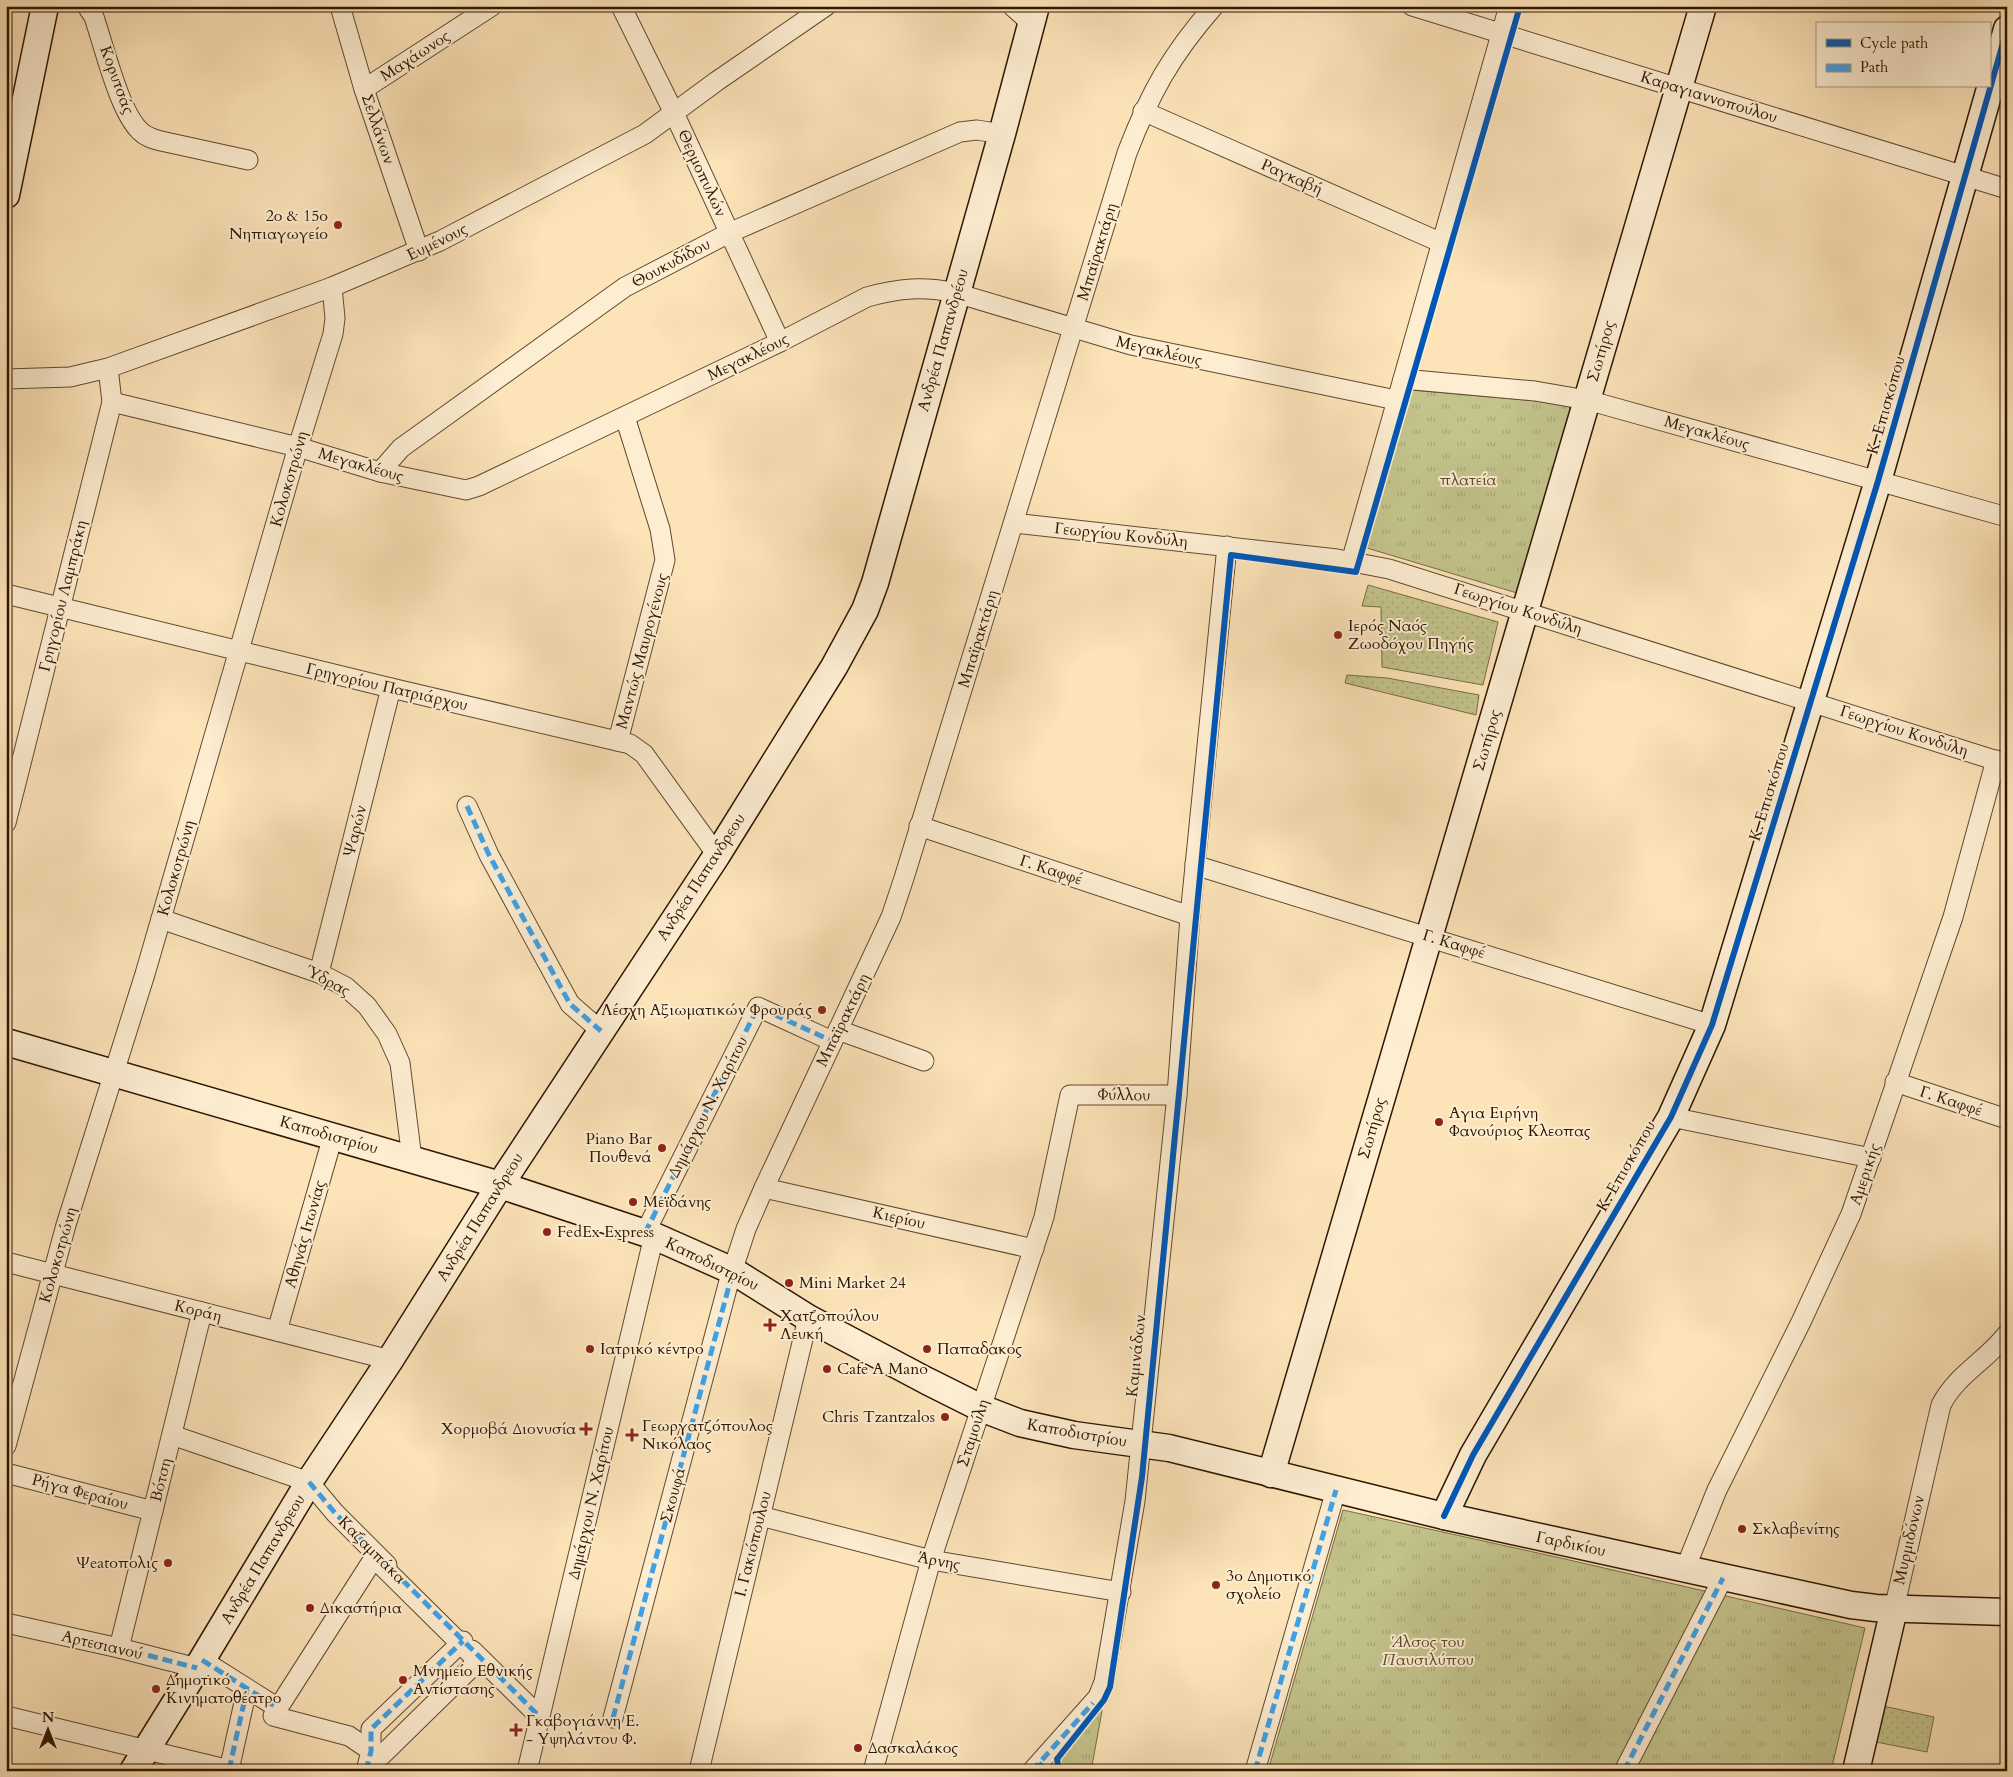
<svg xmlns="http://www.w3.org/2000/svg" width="2013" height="1777" font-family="Cardo,serif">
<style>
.grass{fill:url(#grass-dots);stroke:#796c47}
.park{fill:url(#park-tufts);stroke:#796c47}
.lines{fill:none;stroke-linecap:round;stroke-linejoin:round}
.street-casing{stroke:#624930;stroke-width:21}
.secondary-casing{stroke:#2f1602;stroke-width:29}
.street{stroke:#fdedd1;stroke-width:19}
.secondary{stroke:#fdedd1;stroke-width:26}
.quiet{stroke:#3ea2e9;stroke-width:5;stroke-dasharray:10 5;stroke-linecap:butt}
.cycleway-casing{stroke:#fdedd1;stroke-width:9}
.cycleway{stroke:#0057b8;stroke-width:6}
.poi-dot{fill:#8f2418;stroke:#fdedd1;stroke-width:2}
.labels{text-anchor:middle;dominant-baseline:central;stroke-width:4;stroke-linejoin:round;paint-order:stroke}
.street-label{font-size:16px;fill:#2f1602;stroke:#fdedd1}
.poi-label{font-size:16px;fill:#2f1602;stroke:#fdedd1;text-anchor:start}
.park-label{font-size:16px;font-style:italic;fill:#5b4a2b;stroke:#fdedd1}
</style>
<defs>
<pattern id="grass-dots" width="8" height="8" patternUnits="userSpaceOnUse" patternTransform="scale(1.25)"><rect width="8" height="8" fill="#c3c38c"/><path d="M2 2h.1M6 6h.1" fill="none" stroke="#a8a777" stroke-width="1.8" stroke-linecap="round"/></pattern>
<pattern id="park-tufts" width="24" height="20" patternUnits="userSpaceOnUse" patternTransform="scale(1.25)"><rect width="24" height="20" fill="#c3c38c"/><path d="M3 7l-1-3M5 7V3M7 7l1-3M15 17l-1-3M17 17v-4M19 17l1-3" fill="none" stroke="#a8a777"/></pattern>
</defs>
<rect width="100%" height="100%" fill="#fce3b8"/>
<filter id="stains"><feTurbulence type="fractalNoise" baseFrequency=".004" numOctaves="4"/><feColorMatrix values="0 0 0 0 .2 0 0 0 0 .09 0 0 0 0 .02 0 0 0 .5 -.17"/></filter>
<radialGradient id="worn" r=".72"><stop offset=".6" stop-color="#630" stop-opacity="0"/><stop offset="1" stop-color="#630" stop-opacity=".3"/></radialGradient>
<g class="grass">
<path d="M1368,585L1498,622L1483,685L1382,667L1381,607L1362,606Z"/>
<path d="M1347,675L1387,678L1479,695L1476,715L1345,683Z"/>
<path d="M1883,1706L1934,1717L1927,1752L1876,1742Z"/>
</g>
<g class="park">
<path d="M1411,390L1572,404L1517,593L1367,548Z"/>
<path d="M1343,1510L1565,1559L1865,1628L1831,1771H1268Z"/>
<path d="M1101,1707L1102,1711L1091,1771H1071L1062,1769L1059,1761Z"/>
</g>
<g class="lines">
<defs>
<g id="street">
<path d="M87,6L94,17C104,46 119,111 140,131C146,137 153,139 161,141L248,160"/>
<path d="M340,6L364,89L419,251"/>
<path d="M621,6L674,113L780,342"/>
<path d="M1012,6L1031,23"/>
<path d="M1412,6L2007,189"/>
<path d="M364,89L492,6"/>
<path d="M1143,111L1442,243"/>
<path d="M6,379L70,377L108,368L332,287L440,241L645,134L717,81L826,6"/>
<path d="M1403,379L1535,391L1587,400L2007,517"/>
<path d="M112,402L298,447L380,472L466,490L479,486L780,342L867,297C899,288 924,286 956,293L1131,345L1396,400"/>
<path d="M380,472L401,448L625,287L729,233L960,132L977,130L1002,134"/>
<path d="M1014,523L1337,559L1389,569L2007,764"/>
<path d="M1351,562L1509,6"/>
<path d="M6,594L391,688L630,744L644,754L717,855"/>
<path d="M618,741L665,560L660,529L625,417"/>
<path d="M467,806L489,855L559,984L570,1004L601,1031"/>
<path d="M6,823L112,402L108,368"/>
<path d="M919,826L1190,916L1227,546"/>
<path d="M1195,864L1201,867L1712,1025"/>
<path d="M161,919L319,973L346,987L367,1006L387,1034L400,1063L412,1159"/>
<path d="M319,973L391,688"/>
<path d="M838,1030L924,1061"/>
<path d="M1895,1082L2007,1119"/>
<path d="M1671,1117L1871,1158"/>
<path d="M764,1188L1034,1249"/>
<path d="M645,1233L758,1007L832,1041"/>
<path d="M6,1262L390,1360"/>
<path d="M277,1331L333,1136"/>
<path d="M172,1435L309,1482L335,1513L387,1565"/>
<path d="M6,1446L66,1225L145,974L298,447L333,334L335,318L332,287"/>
<path d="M6,1473L153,1511"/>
<path d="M760,1516L931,1560L1121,1592"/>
<path d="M374,1558L478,1661L380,1757L349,1736L273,1716Z"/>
<path d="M1685,1569L1717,1490L1801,1322L1851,1214L1953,917L1996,760"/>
<path d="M1894,1609L1941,1405C1956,1375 1986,1361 2007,1334"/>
<path d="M6,1623L119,1648L197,1668"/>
<path d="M119,1648L202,1312"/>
<path d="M472,1650L540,1717"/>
<path d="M202,1660L278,1708"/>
<path d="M6,1716L234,1771"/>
<path d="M613,1718L729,1281L746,1229L764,1188L891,917L904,878L1127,153C1150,93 1171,55 1214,6"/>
<path d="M229,1770L247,1689"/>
<path d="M366,1771L371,1751V1729L463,1641"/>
<path d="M527,1771L654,1236"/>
<path d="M699,1771L808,1318"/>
<path d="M873,1771L931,1560L1044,1217L1070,1095H1177"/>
<path d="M1032,1771L1098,1697L1104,1682L1135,1501L1177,1095L1190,916"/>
<path d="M1255,1771L1336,1490"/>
<path d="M1624,1771L1723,1578"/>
</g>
<g id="secondary">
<path d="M6,195L45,6"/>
<path d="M6,1042L500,1185L654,1236L733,1271L808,1318L927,1381L981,1408L1020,1423L1074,1435L1169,1448L1444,1516L1851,1605L1876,1608L2007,1612"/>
<path d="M1271,1474L1703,6"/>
<path d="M1444,1516L1473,1455L1671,1117L1712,1025L1878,481L2007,29"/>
<path d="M133,1771L202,1660L309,1482L390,1360L500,1185L717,855L834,667L865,610L875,583L1002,134L1036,6"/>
<path d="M1856,1771L1894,1609"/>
</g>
</defs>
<use href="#street" class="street-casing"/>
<use href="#secondary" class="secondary-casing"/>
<use href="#street" class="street"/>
<use href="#secondary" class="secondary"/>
<g class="quiet">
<path d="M467,806L489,855L559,984L570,1004L601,1031"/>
<path d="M645,1233L758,1007L832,1041"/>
<path d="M309,1482L335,1513L540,1717"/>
<path d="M119,1648L197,1668"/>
<path d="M202,1660L278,1708"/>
<path d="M613,1718L733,1271"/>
<path d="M1039,1763L1048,1771"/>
<path d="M229,1770L247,1689"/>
<path d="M366,1771L371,1751V1729L463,1641"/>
<path d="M1032,1771L1093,1703"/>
<path d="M1255,1771L1336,1490"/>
<path d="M1624,1771L1723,1578"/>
</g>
<defs>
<g id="cycleway">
<path d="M1444,1516L1473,1455L1671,1117L1712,1025L1878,481L2007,29"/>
<path d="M1062,1771L1058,1765L1057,1759L1104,1700L1110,1687L1142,1477L1231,555L1356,572L1520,6"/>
</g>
</defs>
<use href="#cycleway" class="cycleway-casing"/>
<use href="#cycleway" class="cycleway"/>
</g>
<g class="poi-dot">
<circle cx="338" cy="225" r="5"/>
<circle cx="1338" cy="635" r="5"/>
<circle cx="822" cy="1010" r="5"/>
<circle cx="1439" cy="1122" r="5"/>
<circle cx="662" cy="1148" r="5"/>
<circle cx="633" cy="1202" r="5"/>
<circle cx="547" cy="1232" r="5"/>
<circle cx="789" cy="1283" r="5"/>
<path d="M767.5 1317.5h5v5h5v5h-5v5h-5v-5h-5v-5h5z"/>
<circle cx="590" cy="1349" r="5"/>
<circle cx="927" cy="1349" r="5"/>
<circle cx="827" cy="1369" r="5"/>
<circle cx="945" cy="1417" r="5"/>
<path d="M583.5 1421.5h5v5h5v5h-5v5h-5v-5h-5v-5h5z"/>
<path d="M629.5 1427.5h5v5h5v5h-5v5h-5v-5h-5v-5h5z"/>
<circle cx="1742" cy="1529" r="5"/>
<circle cx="168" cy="1563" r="5"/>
<circle cx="1216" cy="1585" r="5"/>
<circle cx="310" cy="1608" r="5"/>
<circle cx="403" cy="1680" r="5"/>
<circle cx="156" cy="1689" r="5"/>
<path d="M513.5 1722.5h5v5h5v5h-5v5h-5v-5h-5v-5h5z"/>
<circle cx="858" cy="1748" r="5"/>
</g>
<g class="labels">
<g class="street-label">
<text transform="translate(415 56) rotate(-33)">Μαχάωνος</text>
<text transform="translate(117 80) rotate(70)">Κορυτσάς</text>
<text transform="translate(1709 97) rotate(17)">Καραγιαννοπούλου</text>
<text transform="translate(378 129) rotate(71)">Σελλάνων</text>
<text transform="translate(702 173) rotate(65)">Θερμοπυλών</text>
<text transform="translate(1292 177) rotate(24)">Ραγκαβή</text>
<text transform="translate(437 242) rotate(-26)">Ευμένους</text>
<text transform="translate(1097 252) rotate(-73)">Μπαϊρακτάρη</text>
<text transform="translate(671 263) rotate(-28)">Θουκυδίδου</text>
<text transform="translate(943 340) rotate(-74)">Ανδρέα Παπανδρέου</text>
<text transform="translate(1159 351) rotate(13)">Μεγακλέους</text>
<text transform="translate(1601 351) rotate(-74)">Σωτήρος</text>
<text transform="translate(748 357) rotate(-26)">Μεγακλέους</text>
<text transform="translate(1886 405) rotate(-74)">Κ. Επισκόπου</text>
<text transform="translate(1707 433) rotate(16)">Μεγακλέους</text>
<text transform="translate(361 465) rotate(16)">Μεγακλέους</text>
<text transform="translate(289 479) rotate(-74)">Κολοκοτρώνη</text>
<text transform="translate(1121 535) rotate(6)">Γεωργίου Κονδύλη</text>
<text transform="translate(63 596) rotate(-76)">Γρηγορίου Λαμπράκη</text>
<text transform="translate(1518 609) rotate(18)">Γεωργίου Κονδύλη</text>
<text transform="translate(978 639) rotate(-73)">Μπαϊρακτάρη</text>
<text transform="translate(642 651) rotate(-75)">Μαντώς Μαυρογένους</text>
<text transform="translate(387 687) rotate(13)">Γρηγορίου Πατριάρχου</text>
<text transform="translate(1904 731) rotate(18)">Γεωργίου Κονδύλη</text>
<text transform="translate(1487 740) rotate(-74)">Σωτήρος</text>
<text transform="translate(1769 792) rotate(-73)">Κ. Επισκόπου</text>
<text transform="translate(355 831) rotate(-76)">Ψαρών</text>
<text transform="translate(176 868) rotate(-74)">Κολοκοτρώνη</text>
<text transform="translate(1051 870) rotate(18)">Γ. Καφφέ</text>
<text transform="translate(701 877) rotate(-57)">Ανδρέα Παπανδρεου</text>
<text transform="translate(1454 944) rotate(17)">Γ. Καφφέ</text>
<text transform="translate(328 981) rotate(28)">Ύδρας</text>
<text transform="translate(843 1020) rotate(-64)">Μπαϊρακτάρη</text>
<text transform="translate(1124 1095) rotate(1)">Φύλλου</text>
<text transform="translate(1951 1101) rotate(18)">Γ. Καφφέ</text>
<text transform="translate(708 1107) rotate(-63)">Δημάρχου Ν. Χαρίτου</text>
<text transform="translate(1372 1128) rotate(-74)">Σωτήρος</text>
<text transform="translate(329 1135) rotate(16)">Καποδιστρίου</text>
<text transform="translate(1626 1166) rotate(-60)">Κ. Επισκόπου</text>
<text transform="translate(1865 1174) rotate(-71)">Αμερικής</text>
<text transform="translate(480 1217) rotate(-58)">Ανδρέα Παπανδρεου</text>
<text transform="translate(899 1218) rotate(13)">Κιερίου</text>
<text transform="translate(305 1234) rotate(-74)">Αθηνάς Ιτωνίας</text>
<text transform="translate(58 1255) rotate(-74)">Κολοκοτρώνη</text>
<text transform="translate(712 1264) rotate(26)">Καποδιστρίου</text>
<text transform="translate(198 1311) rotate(14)">Κοράη</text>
<text transform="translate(1136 1356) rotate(-84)">Καμινάδων</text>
<text transform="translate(973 1433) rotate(-72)">Σταμούλη</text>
<text transform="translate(1077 1433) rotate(10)">Καποδιστρίου</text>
<text transform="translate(161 1480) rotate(-76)">Βότση</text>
<text transform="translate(80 1492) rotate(15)">Ρήγα Φεραίου</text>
<text transform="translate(673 1495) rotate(-75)">Σκουφά</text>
<text transform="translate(591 1503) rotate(-77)">Δημάρχου Ν. Χαρίτου</text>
<text transform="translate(1909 1540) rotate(-77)">Μυρμιδόνων</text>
<text transform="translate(753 1544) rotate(-76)">Ι. Γακιόπουλου</text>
<text transform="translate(1571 1544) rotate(12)">Γαρδικίου</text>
<text transform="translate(372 1550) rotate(45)">Καζαμπάκα</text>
<text transform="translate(263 1559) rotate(-59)">Ανδρέα Παπανδρεου</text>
<text transform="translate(939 1561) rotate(11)">Άρνης</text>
<text transform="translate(102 1645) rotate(13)">Αρτεσιανού</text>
</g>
<g class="poi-label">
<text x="328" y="216" text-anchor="end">2ο &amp; 15ο<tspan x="328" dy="18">Νηπιαγωγείο</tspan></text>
<text x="1348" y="626">Ιερός Ναός<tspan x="1348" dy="18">Ζωοδόχου Πηγής</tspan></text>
<text x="812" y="1010" text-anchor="end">Λέσχη Αξιωματικών Φρουράς</text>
<text x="1449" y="1113">Αγια Ειρήνη<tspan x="1449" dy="18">Φανούριος Κλεοπας</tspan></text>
<text x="652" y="1139" text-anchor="end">Piano Bar<tspan x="652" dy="18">Πουθενά</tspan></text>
<text x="643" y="1202">Μεϊδάνης</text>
<text x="557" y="1232">FedEx Express</text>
<text x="799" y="1283">Mini Market 24</text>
<text x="780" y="1316">Χατζοπούλου<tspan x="780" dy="18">Λευκή</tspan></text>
<text x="600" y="1349">Ιατρικό κέντρο</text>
<text x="937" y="1349">Παπαδακος</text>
<text x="837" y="1369">Cafe A Mano</text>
<text x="935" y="1417" text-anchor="end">Chris Tzantzalos</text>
<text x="642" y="1426">Γεωργατζόπουλος<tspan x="642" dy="18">Νικόλαος</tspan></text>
<text x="576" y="1429" text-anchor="end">Χορμοβά Διονυσία</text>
<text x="1752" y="1529">Σκλαβενίτης</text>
<text x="158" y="1563" text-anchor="end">Ψeatοπολις</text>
<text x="1226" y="1576">3ο Δημοτικό<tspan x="1226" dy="18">σχολείο</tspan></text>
<text x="320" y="1608">Δικαστήρια</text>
<text x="413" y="1671">Μνημείο Εθνικής<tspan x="413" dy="18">Αντίστασης</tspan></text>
<text x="166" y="1680">Δημοτικό<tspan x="166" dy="18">Κινηματοθέατρο</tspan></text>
<text x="526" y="1721">Γκαβογιάννη Ε.<tspan x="526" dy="18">- Υψηλάντου Φ.</tspan></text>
<text x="868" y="1748">Δασκαλάκος</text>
</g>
<g class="park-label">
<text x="1468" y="480">πλατεία</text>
<text x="1428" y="1642">Άλσος του<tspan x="1428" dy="18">Παυσιλύπου</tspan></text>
</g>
</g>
<rect width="2013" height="1777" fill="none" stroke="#fce3b8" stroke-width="25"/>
<rect x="8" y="8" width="1998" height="1762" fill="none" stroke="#2f1602" stroke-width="2.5"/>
<rect x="12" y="12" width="1988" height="1752" fill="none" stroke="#2f1602"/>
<rect x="1816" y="22" width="175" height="65" fill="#fdedd1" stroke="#ab977e"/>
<rect x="1826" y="39" width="25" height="8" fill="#0057b8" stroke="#ab977e"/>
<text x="1860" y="48" font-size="15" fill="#2f1602">Cycle path</text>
<rect x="1826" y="64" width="25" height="8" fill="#3ea2e9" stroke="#ab977e"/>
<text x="1860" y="72" font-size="15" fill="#2f1602">Path</text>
<g transform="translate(48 1730)" stroke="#fdedd1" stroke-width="4" paint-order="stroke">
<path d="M0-4L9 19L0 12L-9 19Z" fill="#2f1602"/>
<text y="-8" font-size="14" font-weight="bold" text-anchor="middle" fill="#2f1602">N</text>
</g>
<rect width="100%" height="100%" filter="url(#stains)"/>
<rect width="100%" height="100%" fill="url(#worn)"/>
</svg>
